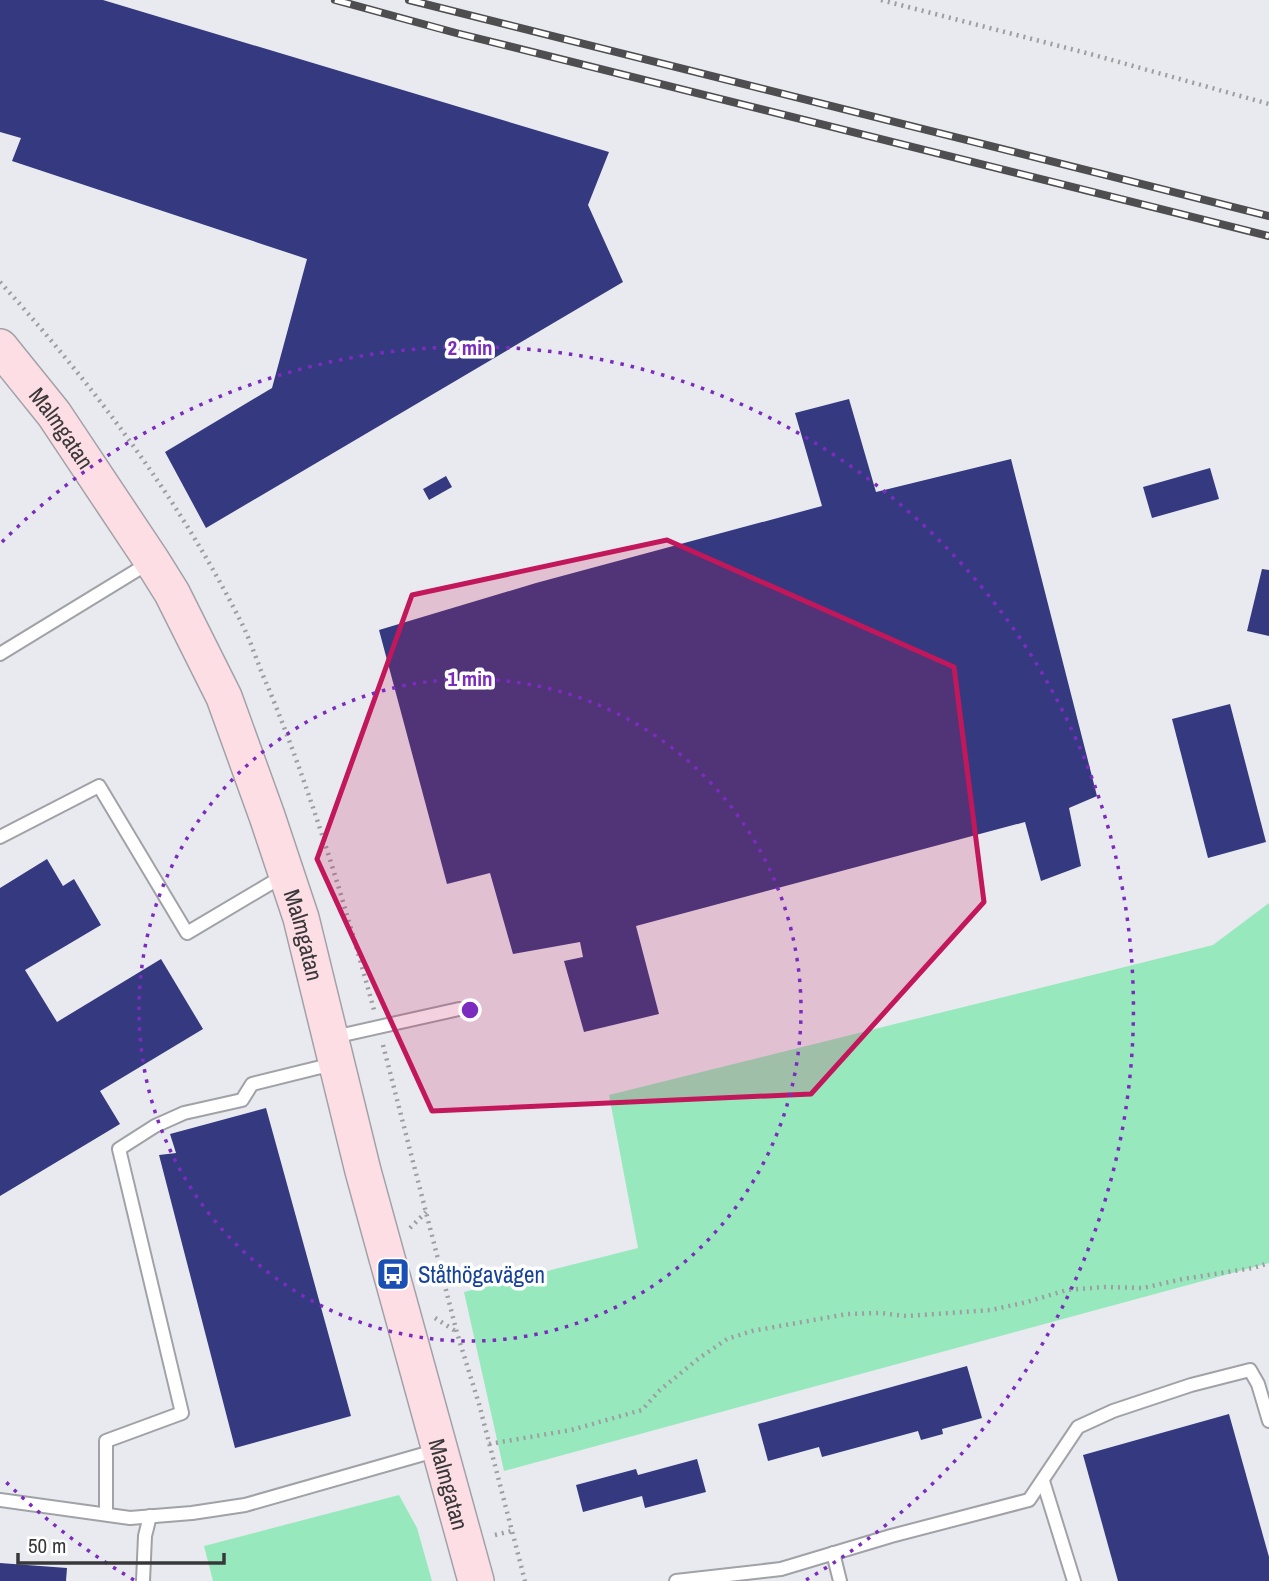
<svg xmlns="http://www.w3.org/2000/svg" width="1269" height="1581" font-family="'Archivo Narrow',sans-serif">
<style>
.green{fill:#97e9bd}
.building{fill:#353a80}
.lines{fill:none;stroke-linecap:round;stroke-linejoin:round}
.lane-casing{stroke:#a1a2a7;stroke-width:16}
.secondary-casing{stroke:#a1a2a7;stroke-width:38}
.path{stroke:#9e9ea2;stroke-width:4.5;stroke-dasharray:2 5;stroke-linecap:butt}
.lane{stroke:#fff;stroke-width:12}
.secondary{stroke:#fedee5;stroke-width:35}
.rail-casing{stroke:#4e4e50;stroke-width:8}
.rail{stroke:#fff;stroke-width:5;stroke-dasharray:16;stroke-linecap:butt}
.marked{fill:#c2185b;fill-opacity:0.2;stroke:#c2185b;stroke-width:5;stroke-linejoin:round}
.ring{fill:none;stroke:#7b2cbf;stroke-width:3.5;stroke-dasharray:3.5 7}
.labels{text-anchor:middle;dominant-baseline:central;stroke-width:7;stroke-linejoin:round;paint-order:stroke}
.street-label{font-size:23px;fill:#38383a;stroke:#fff}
.transit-label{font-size:23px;fill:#164399;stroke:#fff;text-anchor:start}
.centre{fill:#7b2cbf;stroke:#fff;stroke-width:3.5}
.ring-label{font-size:21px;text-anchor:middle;font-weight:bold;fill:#7b2cbf;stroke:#fff;stroke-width:7;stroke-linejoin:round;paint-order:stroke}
</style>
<rect width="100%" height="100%" fill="#e9eaef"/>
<g class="green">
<path d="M1269,903V1263L504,1471L464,1292L638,1248L609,1095L1213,945Z"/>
<path d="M399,1495L417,1528L432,1581H213L204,1546Z"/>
</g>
<g class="building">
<path d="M0,0H103L609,152L588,205L623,282L206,528L165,452L272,388L307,259L12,161L21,138L0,132Z"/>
<path d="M849,399L876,492L1011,459L1097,796L1069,808L1081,866L1041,881L1025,822L636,926L659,1014L584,1032L564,961L583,957L580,942L513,954L490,873L447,884L379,630L536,583L822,506L795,413Z"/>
<path d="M1210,468L1219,499L1152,518L1143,487Z"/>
<path d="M446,476L452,487L429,500L423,489Z"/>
<path d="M1262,569L1269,570V636L1247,631Z"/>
<path d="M1230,704L1266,842L1208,858L1172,719Z"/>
<path d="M47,859L63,886L74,879L101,925L25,970L57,1022L161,959L203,1029L100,1091L120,1124L0,1196V888Z"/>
<path d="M266,1108L351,1416L235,1448L159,1155L176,1153L170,1134Z"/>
<path d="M967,1366L982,1418L942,1429L943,1434L921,1440L918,1431L822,1457L819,1447L768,1461L758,1424Z"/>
<path d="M1229,1414L1269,1557V1581H1118L1083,1455Z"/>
<path d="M697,1459L706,1492L645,1508L642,1496L583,1512L576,1485L636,1469L638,1475Z"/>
<path d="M0,1563L67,1568L66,1581H0Z"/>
</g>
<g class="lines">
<defs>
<g id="lane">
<path d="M0,654L152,561"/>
<path d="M0,837L99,786L187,933L283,876"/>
<path d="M334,1037L459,1009"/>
<path d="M1043,1481L1074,1581"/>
<path d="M0,1500L130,1518L192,1513L245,1505L438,1450"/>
<path d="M106,1514V1441L182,1413L119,1149L155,1126L184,1113L242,1100L252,1084L333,1064"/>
<path d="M833,1553L840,1581"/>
<path d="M143,1581L145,1536L150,1516"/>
<path d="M676,1581L781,1569L891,1536L1029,1500L1078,1427L1113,1411L1191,1385L1250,1370L1258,1384L1269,1421"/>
</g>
<g id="secondary">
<path id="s1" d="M0,347L54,414L152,561L172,593L224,697L267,816L301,918L363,1171L476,1581"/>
</g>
</defs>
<use href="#lane" class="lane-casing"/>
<use href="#secondary" class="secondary-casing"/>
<g class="path">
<path d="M881,0L1094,55L1269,104"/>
<path d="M0,282C94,386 181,501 244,628C253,647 259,668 268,687C311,791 344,901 374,1010"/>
<path d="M383,1045L457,1333L479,1404L525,1581"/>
<path d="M410,1228L426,1212"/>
<path d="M435,1318L457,1332"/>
<path d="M489,1444L571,1430L642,1410L660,1390L698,1359L727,1339L752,1331L847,1314L880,1313L906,1316L991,1310L1027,1302L1067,1290L1104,1287L1143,1288L1183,1279L1253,1268L1269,1263"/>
<path d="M495,1535L511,1531"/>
</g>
<use href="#lane" class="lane"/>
<use href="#secondary" class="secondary"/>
<defs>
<g id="rail">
<path d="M335,0L456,33L1269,236"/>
<path d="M409,0L1269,216"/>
</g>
</defs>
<use href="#rail" class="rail-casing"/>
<use href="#rail" class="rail"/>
</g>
<path class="marked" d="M667,540L954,667L984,902L811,1094L432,1111L317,859L412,595Z"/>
<g class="ring">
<circle cx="470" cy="1010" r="331"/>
<path d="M134 1580A662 662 0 0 1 2 1478M2 542A662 662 0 1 1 806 1580"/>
</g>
<defs>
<symbol id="bus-square" viewBox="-11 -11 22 22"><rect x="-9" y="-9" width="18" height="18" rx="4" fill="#1a4fb4" stroke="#fff"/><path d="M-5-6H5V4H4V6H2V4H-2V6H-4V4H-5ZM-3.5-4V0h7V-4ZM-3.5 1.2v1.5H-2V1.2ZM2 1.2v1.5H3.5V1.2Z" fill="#fff"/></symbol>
</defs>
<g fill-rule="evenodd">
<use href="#bus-square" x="374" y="1255" width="38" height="38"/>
</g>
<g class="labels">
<g class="street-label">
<text stroke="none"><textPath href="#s1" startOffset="102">Malmgatan</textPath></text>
<text stroke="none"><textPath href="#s1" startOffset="668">Malmgatan</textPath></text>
<text stroke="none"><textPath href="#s1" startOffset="1236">Malmgatan</textPath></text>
</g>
<g class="transit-label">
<text x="418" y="1274">Ståthögavägen</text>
</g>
</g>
<circle cx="470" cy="1010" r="10" class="centre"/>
<g class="ring-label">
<text x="470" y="355">2 min</text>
<text x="470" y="686">1 min</text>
</g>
<path d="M18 1553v10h206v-10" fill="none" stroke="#38383a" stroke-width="3.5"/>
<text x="28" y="1553" font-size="21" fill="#38383a" stroke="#ffffff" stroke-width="5" paint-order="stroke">50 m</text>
</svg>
